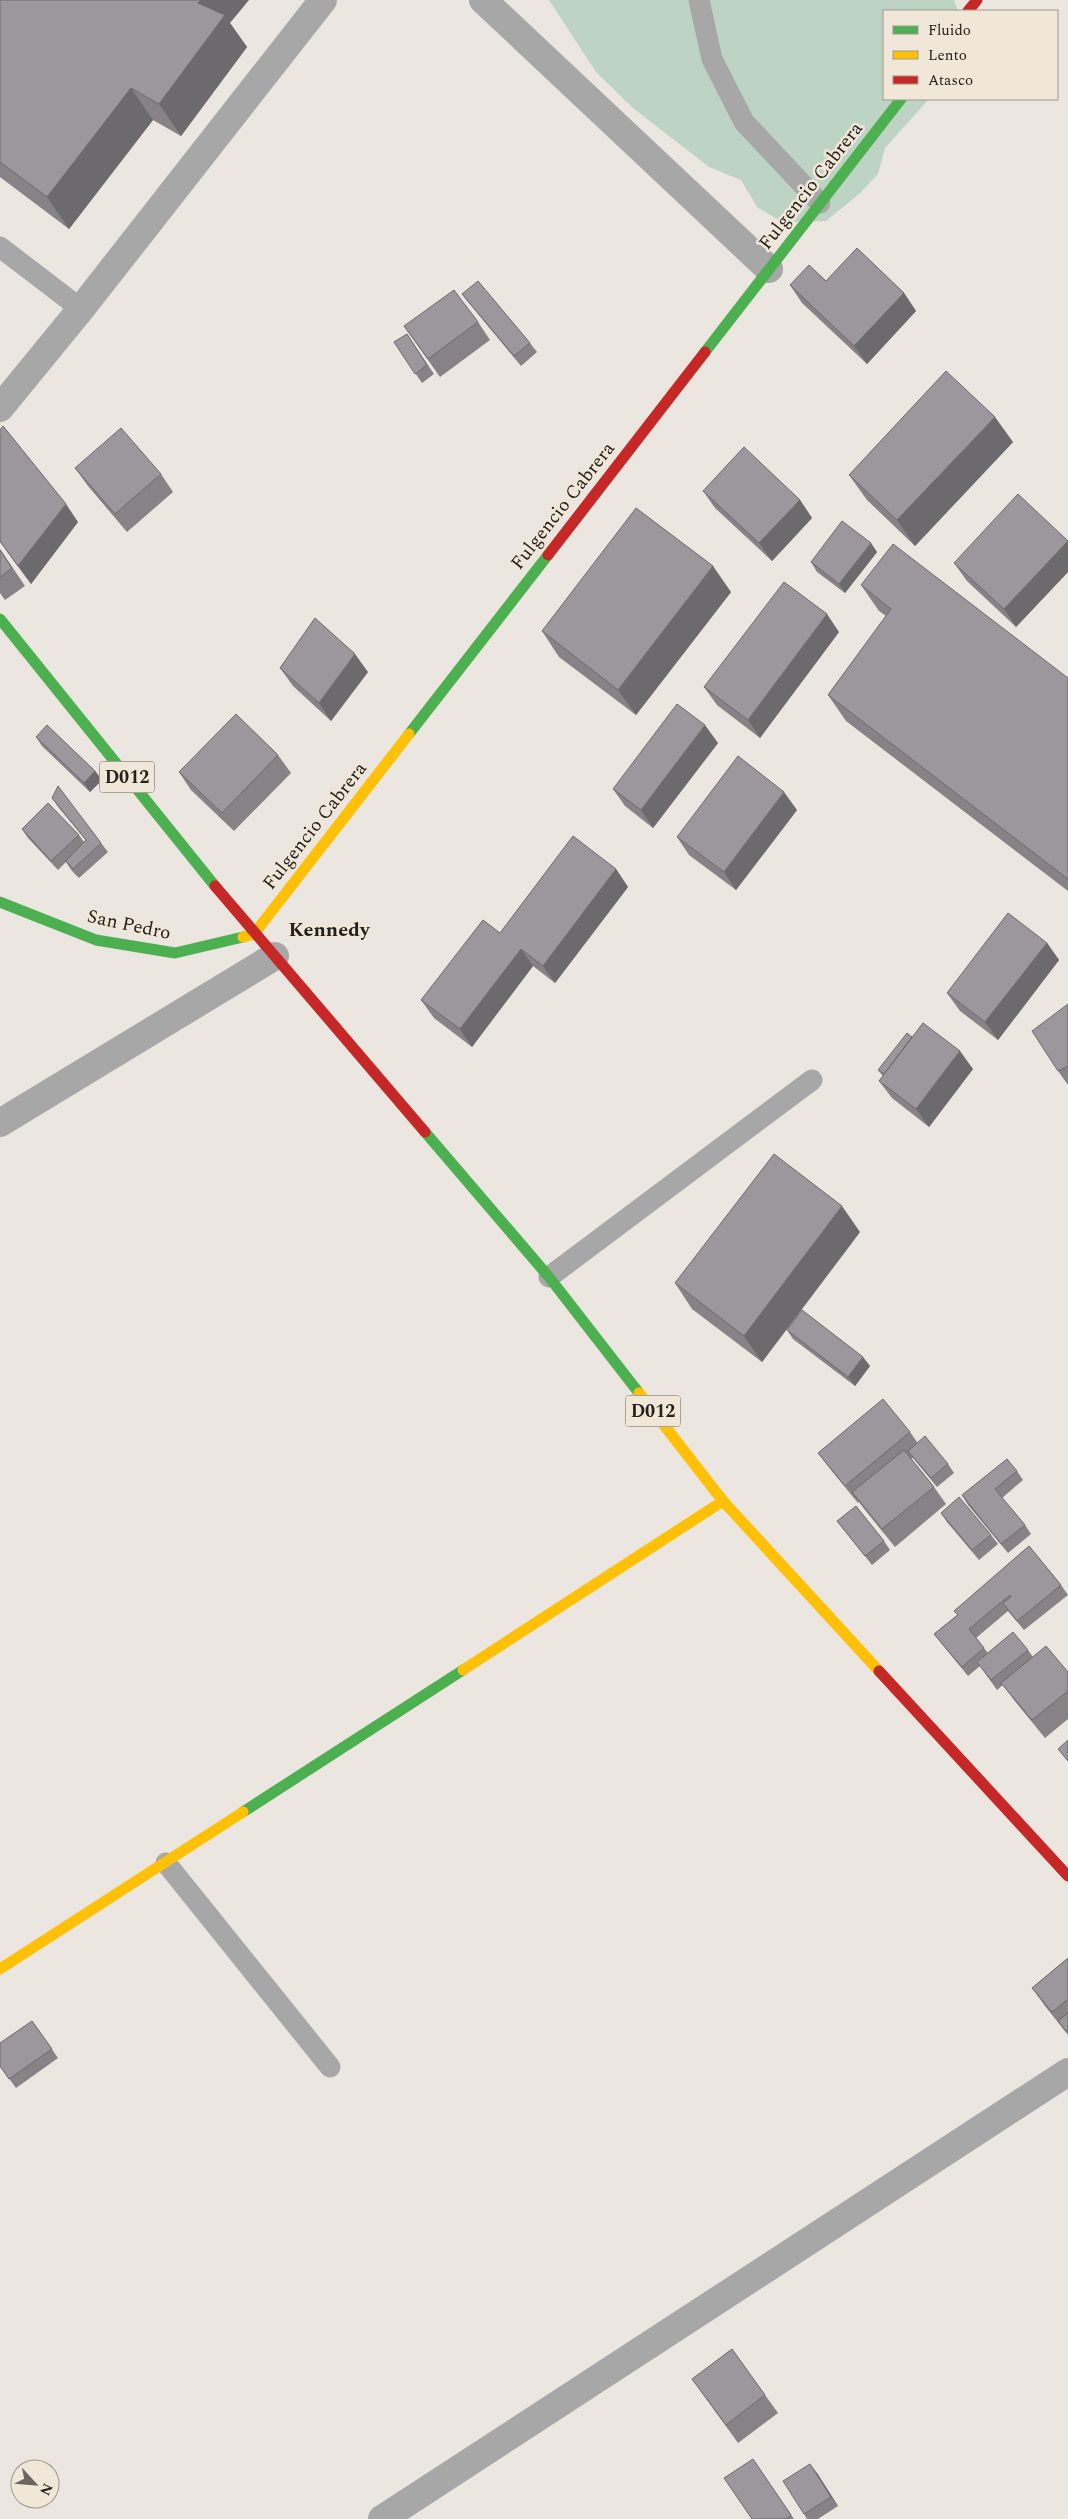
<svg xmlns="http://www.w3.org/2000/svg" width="1068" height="2519" font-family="Spectral,serif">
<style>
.green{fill:#bdd4c4}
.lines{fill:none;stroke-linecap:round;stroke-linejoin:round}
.lane{stroke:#a7a7a8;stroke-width:21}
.street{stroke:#a7a7a8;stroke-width:28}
.fast{stroke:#4caf50;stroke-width:11}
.slow{stroke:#ffc107;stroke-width:11}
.jam{stroke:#c62828;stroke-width:11}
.wall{fill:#868286}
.shaded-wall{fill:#6d6a6d}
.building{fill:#9c979c;stroke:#6d6a6d}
.labels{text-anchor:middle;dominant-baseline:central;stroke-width:5;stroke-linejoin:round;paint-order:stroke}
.shield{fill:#f1e7d9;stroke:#625c54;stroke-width:1}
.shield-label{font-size:18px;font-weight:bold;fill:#24201b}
.street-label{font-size:19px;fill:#24201b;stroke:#f1e7d9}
.neighbourhood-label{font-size:20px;font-weight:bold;fill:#24201b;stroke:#f1e7d9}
</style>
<rect width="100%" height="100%" fill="#ebe6df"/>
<path class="green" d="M549,0H954L958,11H884V99H929L885,148L878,174L859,194L826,221L782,222L757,207L741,180L709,167L633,108L596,72Z"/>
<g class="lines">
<g class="lane">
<path d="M699,0L712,59L744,122L820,203"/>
<path d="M0,247L81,309"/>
<path d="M549,1277L812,1080"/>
<path d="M166,1863L330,2067"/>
</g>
<g class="street">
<path d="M483,0L769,269"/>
<path d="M0,408L81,309L323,0"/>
<path d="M0,1123L275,956"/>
<path d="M382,2519L1068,2072"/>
</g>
<g class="fast">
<path d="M705,352L901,99"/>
<path d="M0,619L215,886"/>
<path d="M409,734L548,555"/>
<path d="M0,902L96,940L175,953L243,937"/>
<path d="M425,1132L549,1277L639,1393"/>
<path d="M243,1812L463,1670"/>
</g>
<g class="slow">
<path d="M243,937L254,934L409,734"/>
<path d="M639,1393L723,1501L879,1671"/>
<path d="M463,1670L723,1501"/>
<path d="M0,1969L243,1812"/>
</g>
<g class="jam">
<path d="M968,11L977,0"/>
<path d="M548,555L705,352"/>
<path d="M215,886L425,1132"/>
<path d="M879,1671L1068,1876"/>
</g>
</g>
<g class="wall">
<path d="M0,0L230,23L247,47L181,136L153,120L69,229L0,177Z"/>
<path d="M826,281L904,293L916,311L867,364L802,303L790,285Z"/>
<path d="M462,294L530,343L537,352L521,366L469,303Z"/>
<path d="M478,322L490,340L440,377L404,326Z"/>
<path d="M407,334L434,374L422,383L394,342Z"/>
<path d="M0,430L78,522L31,584L0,542Z"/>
<path d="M1013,442L915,546L867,500L849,475Z"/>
<path d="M75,468L161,474L173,492L127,532L88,486Z"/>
<path d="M703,491L800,500L812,518L772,561L715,508Z"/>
<path d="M1068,541V572L1016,627L967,581L954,563Z"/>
<path d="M0,549L25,586L5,600L0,593Z"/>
<path d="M877,552L845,593L817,572L811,562Z"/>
<path d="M861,585L1068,678V891L846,721L828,695L886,616L879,611Z"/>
<path d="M731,592L636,715L559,657L542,631Z"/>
<path d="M839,632L760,738L717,705L704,687Z"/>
<path d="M280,668L368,672L331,721L293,686Z"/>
<path d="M36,737L95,771L102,780L90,792L42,746Z"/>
<path d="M718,743L653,828L625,806L613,789Z"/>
<path d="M278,755L291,773L234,831L191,790L179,772Z"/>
<path d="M52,798L101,843L108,852L79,878L72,871L66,862L58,870L28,838L22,829L79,835L84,842L86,840L59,808Z"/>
<path d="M797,810L736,890L689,855L677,837Z"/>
<path d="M616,869L628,887L555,983L533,966L472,1047L434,1018L421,1000L500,933Z"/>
<path d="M1047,943L1059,960L998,1040L960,1011L947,993Z"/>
<path d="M1068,1004V1085L1058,1071Z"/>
<path d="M912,1037L973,1069L929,1127L892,1098L879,1081L883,1076L878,1070Z"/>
<path d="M860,1232L762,1362L692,1309L675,1283Z"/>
<path d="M787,1330L870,1366L855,1386L793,1339Z"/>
<path d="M910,1432L917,1442L948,1464L954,1473L937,1487L913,1458L911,1459L934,1487L946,1504L895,1547L865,1510L859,1502L858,1503L831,1470L818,1453Z"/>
<path d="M1017,1471L1023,1480L1002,1498L1025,1525L1031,1534L1008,1553L968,1505L962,1495Z"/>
<path d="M941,1513L991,1535L998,1544L979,1560L947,1522Z"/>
<path d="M837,1521L884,1541L890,1550L872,1565Z"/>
<path d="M1029,1546L1061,1585L1068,1595L1024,1630L1008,1611L976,1638L988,1653L1028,1650L1033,1657L1068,1672V1719L1045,1738L1014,1700L1003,1685L997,1690L980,1666L968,1676L941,1643L934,1634L957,1615Z"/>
<path d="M1068,1958V2035L1045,2006L1032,1988Z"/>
<path d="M32,2021L58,2058L16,2088L0,2066Z"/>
<path d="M692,2379L765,2395L778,2413L738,2443Z"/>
<path d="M753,2459L765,2477L794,2519H752Z"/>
<path d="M817,2473L838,2506L818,2519H807L804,2514Z"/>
</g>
<g class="shaded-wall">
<path d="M201,0H249L230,23L247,47L181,136L159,104L198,3Z"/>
<path d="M131,88L153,120L69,229L47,197Z"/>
<path d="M904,293L916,311L867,364L854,346Z"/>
<path d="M995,417L1013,442L915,546L897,520Z"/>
<path d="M800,500L812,518L772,561L759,543Z"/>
<path d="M66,504L78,522L31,584L18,566Z"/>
<path d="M1068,541V572L1016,627L1004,609Z"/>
<path d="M871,543L877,552L845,593L839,584Z"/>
<path d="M713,566L731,592L636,715L618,690Z"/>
<path d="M827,614L839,632L760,738L748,720Z"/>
<path d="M355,654L368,672L331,721L319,703Z"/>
<path d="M705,725L718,743L653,828L641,810Z"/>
<path d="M95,771L102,780L90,792L84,783Z"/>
<path d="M784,792L797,810L736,890L724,872Z"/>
<path d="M616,869L628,887L555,983L543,966Z"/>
<path d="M1047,943L1059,960L998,1040L985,1022Z"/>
<path d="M521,949L533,966L472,1047L460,1029Z"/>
<path d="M960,1051L973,1069L929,1127L916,1109Z"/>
<path d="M842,1206L860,1232L762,1362L744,1336Z"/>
<path d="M863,1357L870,1366L855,1386L848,1377Z"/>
<path d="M810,2464L817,2473L838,2506L831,2497Z"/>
</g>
<g class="building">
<path d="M0,0H201L198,3L225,15L159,104L131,88L47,197L0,162Z"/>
<path d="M857,248L904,293L854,346L790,285L809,265L826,281Z"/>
<path d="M478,281L530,343L514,356L462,294Z"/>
<path d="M454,290L478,322L428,359L404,326Z"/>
<path d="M407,334L427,365L415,374L394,342Z"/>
<path d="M946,371L995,417L897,520L849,475Z"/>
<path d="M3,426L66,504L18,566L0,541V430Z"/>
<path d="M121,428L161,474L115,514L75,468Z"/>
<path d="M744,447L800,500L759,543L703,491Z"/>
<path d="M1018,494L1068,541L1004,609L954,563Z"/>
<path d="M636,508L713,566L618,690L542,631Z"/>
<path d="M842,521L871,543L839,584L811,562Z"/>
<path d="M893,544L1068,678V879L828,695L891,609L861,585Z"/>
<path d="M0,550L12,568L0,577Z"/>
<path d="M784,582L827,614L748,720L704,687Z"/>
<path d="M315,618L355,654L319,703L280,668Z"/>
<path d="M677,704L705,725L641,810L613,789Z"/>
<path d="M236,714L278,755L222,813L179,772Z"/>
<path d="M47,725L95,771L84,783L36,737Z"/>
<path d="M738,756L784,792L724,872L677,837Z"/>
<path d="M58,786L101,843L73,869L66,861L86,840L52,798Z"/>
<path d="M48,803L79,835L51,861L22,829Z"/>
<path d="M573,836L616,869L543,966L521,949L460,1029L421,1000L483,920L500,933Z"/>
<path d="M1008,913L1047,943L985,1022L947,993Z"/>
<path d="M1068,1004V1066L1058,1071L1032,1031Z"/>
<path d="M923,1023L960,1051L916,1109L879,1081Z"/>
<path d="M907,1033L912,1037L884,1074L878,1070Z"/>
<path d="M774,1154L842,1206L744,1336L675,1283Z"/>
<path d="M802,1310L863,1357L848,1377L787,1330Z"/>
<path d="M883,1399L910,1432L845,1486L818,1453Z"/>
<path d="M925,1436L948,1464L931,1478L908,1451Z"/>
<path d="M904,1450L934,1487L882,1529L852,1492Z"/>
<path d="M1007,1459L1017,1471L995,1489L1025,1525L1001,1544L962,1495Z"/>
<path d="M959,1497L991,1535L972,1550L941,1513Z"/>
<path d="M856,1506L884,1541L865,1556L837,1521Z"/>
<path d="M1029,1546L1061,1585L1017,1621L1003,1603L1011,1597L1010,1595L969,1629L984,1648L962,1667L934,1634L958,1615L954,1611Z"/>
<path d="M1013,1632L1028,1650L991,1680L977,1662Z"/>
<path d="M1046,1646L1068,1672V1691L1032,1720L1001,1683Z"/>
<path d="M1068,1740V1761L1058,1749Z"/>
<path d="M1068,1958V1999L1052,2012L1032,1988Z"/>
<path d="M1068,2013V2030L1066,2031L1058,2021Z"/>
<path d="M32,2021L52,2049L9,2079L0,2066V2043Z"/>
<path d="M732,2349L765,2395L726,2425L692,2379Z"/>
<path d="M753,2459L791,2515L786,2519H752L724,2478Z"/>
<path d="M810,2464L831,2497L804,2514L783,2481Z"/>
</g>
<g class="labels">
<g class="shield">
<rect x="99.5" y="761.5" width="55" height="31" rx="4"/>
<rect x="625.5" y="1395.5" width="55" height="31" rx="4"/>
</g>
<g class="shield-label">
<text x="127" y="777">D012</text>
<text x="653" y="1411">D012</text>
</g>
<g class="street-label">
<text transform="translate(811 186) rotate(-52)">Fulgencio Cabrera</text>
<text transform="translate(563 506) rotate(-52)">Fulgencio Cabrera</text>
<text transform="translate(315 826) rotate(-52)">Fulgencio Cabrera</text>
<text transform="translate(129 925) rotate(12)">San Pedro</text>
</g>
<g class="neighbourhood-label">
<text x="329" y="930">Kennedy</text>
</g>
</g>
<rect x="883" y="10" width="175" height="90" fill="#f1e7d9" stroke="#9f978d"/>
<rect x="893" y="26" width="25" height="8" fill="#4caf50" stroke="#9f978d"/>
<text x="928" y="35" font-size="15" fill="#24201b">Fluido</text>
<rect x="893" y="51" width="25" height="8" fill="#ffc107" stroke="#9f978d"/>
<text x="928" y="60" font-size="15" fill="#24201b">Lento</text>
<rect x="893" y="76" width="25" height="8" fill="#c62828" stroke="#9f978d"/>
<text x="928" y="85" font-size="15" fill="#24201b">Atasco</text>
<g transform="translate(35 2484) rotate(116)"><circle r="24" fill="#f1e7d9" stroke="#9f978d"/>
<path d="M0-4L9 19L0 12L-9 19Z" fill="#6a6560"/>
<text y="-8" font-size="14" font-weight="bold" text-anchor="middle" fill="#24201b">N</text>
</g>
</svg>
